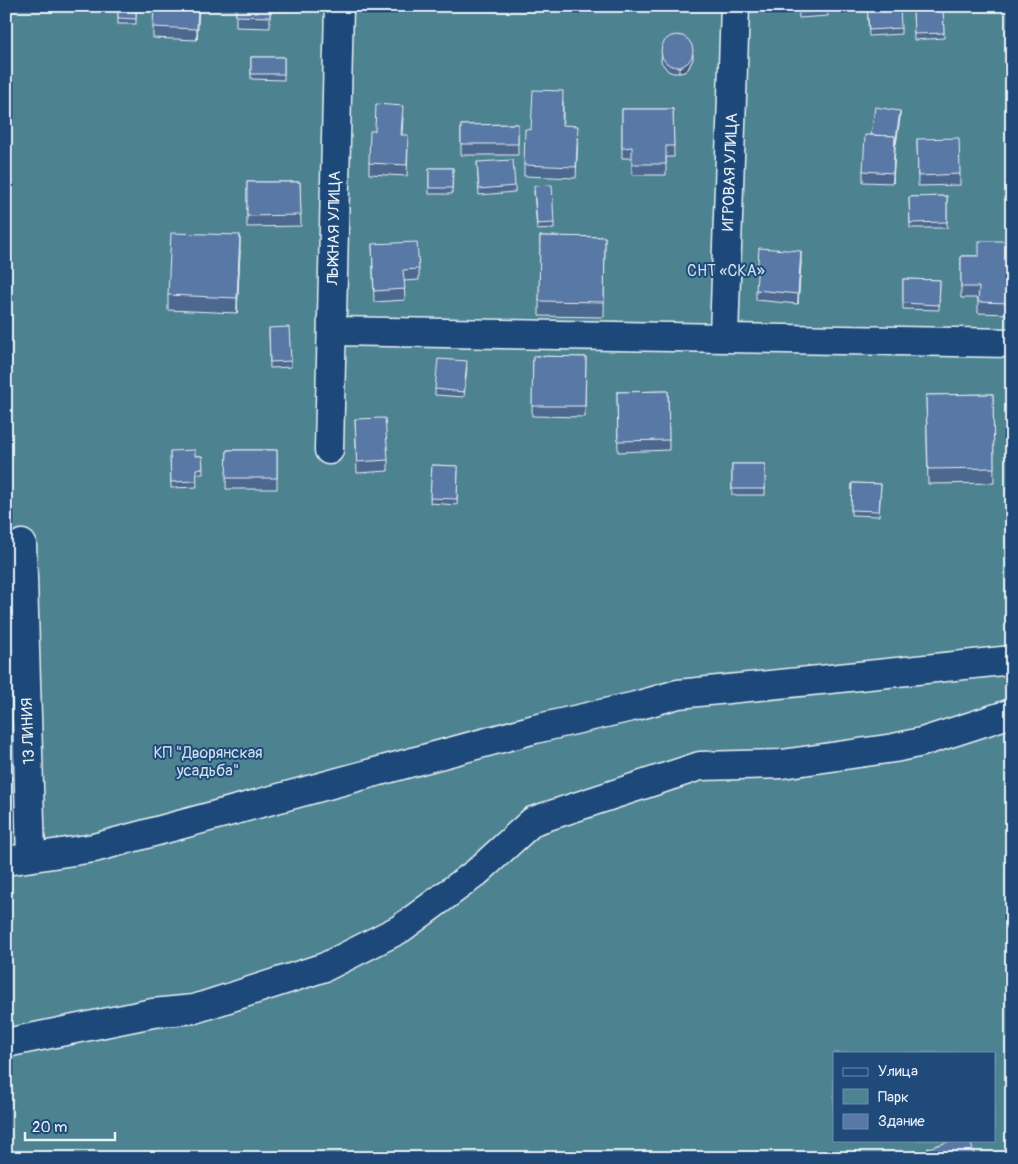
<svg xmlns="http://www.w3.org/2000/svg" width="1018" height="1164" font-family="Pangolin,sans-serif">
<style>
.green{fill:#4e8391;stroke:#9bbac4;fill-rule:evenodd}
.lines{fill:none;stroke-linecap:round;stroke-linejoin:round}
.minor-casing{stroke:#e8f1f8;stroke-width:31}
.minor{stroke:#1f4a7a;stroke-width:28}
.wall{fill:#4d678e;stroke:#e8f1f8}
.shaded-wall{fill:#3e5474;stroke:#e8f1f8}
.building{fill:#5978a5;stroke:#e8f1f8}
.labels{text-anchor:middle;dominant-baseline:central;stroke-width:4;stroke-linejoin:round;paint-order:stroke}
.street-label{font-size:16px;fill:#e8f1f8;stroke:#1f4a7a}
.park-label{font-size:16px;fill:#d1e0e9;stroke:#1f4a7a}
</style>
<rect width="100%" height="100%" fill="#2d5585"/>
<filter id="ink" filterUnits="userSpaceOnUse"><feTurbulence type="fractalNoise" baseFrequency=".02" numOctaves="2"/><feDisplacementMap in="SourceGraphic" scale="10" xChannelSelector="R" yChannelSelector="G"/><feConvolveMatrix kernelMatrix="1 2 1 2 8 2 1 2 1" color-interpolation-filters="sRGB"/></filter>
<g filter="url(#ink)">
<path class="green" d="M6,6H1012V1158H6ZM834,1053H994V1140H834Z"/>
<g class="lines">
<defs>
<g id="minor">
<path d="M332,331L1012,343"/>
<path d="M724,337L735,6"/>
<path d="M329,450L339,6"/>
<path d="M22,544L31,857"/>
<path d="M6,861L94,848L535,729L636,706L678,694L830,679L1012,660"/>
<path d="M6,1043L153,1013L194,1009L325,967L400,929L476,873L533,821L700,766L782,764L894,748L922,742L1012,713"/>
</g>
</defs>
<use href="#minor" class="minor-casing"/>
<use href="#minor" class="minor"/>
</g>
<g class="wall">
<rect x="118" y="6" width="18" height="18"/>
<path d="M199,6L197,40L153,38V27Z"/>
<path d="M236,6H282V11H270V28L236,27Z"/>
<path d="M798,6H827L828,16L799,18Z"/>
<path d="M867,6L901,28V34L869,36Z"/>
<path d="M913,6H943L944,38L914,40Z"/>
<path d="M1009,11H1012V39H1010Z"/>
<path d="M662,46L693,59L688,69L684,72L679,73H673L668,71L661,62Z"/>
<path d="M251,57H284V80L251,79Z"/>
<path d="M563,101V125L578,137L576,178L524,176V165L531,130Z"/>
<path d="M622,109H673L674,157H666V175H632V158H622Z"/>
<path d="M403,117L402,135L408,146L407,176L369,174V163L375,131Z"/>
<path d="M900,117L896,144H895L893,183L863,182V171L871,135Z"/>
<path d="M518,124V155H461V125Z"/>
<path d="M917,139L960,174V185L918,186Z"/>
<path d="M477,162L515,186V192L479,195Z"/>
<path d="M429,168H453L452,194H429Z"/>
<path d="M247,182H300L301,226L247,227Z"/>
<path d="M534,191L554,223V229L537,230Z"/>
<path d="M947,196V228H910L909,197Z"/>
<path d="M540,236L605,237L604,317L539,316Z"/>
<path d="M1012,241L1011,314L978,313V298H961V256H979Z"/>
<path d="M372,244L419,269V280L404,281L405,300L374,302Z"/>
<path d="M240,251L237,313L168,310V295Z"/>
<path d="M801,262L798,304L756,300V290Z"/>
<path d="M903,279L940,280L939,310L903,309Z"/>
<path d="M269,328L291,361V367L270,368Z"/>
<path d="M533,356L586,357L585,417L532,416Z"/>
<path d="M467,367L464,397L435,395V389Z"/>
<path d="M668,391L669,450L618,452L617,392Z"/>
<path d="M993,394L994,483L928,484L926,395Z"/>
<path d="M355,419L388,460V471L357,473Z"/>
<path d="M227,450H277V489H226Z"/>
<path d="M170,451L195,456H202L203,474H196L197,487L171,488Z"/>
<rect x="732" y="464" width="33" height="31"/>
<path d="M432,465L458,466L457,505L430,503Z"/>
<path d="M852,483L881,484L879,516L851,515Z"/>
<path d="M928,1148L975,1158H928Z"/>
</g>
<g class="shaded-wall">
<path d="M198,6H199L197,40V29Z"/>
<path d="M693,54V59L688,69L684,72L679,73V68Z"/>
<path d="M900,111V117L896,144V139Z"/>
<path d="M895,136V147L893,183V173Z"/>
<path d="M240,235V251L237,313V298Z"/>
<path d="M801,251V262L798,304V294Z"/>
</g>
<g class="building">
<path d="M118,6H136V19L118,18Z"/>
<path d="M154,6H198L197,29L153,27Z"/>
<path d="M236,6H270V17L236,16Z"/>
<path d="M798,6H827L828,11L799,13Z"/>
<path d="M867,6H900L901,28L869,30Z"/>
<path d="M913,6H943L944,33L914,34Z"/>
<path d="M1009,11H1012V34H1010Z"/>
<circle cx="677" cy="51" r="16"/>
<rect x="251" y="57" width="33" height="17"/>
<path d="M533,90L563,91L562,125L578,126L576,167L524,165L525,129L531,130Z"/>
<path d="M376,104L403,106L401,135H408L407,165L369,163L370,131H375Z"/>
<path d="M875,107L900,111L896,139L894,138L895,136L871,135Z"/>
<path d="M622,109H673L674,146H666V164H632V147L622,148Z"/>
<path d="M518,124V144H461V125Z"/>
<path d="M865,135L895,136L893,173L863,171Z"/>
<path d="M959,138L960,174L918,176L917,139Z"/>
<path d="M513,160L515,186L479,189L477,162Z"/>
<path d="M429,168H453L452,188H429Z"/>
<path d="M247,182H300L301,215L247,216Z"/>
<path d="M552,185L554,223L537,224L534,186Z"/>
<path d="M947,196V222L910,223L909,197Z"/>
<path d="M171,233L240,235L237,298L168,295Z"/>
<path d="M540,236L605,237L604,302L539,301Z"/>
<path d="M979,241H1012L1011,303L978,302L979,287H961V256H979Z"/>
<path d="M417,242L419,269L403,270L405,289L374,291L372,244Z"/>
<path d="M759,248L801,251L798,294L756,290Z"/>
<path d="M903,279L940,280L939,305L903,303Z"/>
<path d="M289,327L291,361L270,362L269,328Z"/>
<path d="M533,356L586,357L585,406H532Z"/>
<path d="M438,359L467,361L464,392L435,389Z"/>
<path d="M668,391L669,440L618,441L617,392Z"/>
<path d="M993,394L994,468L928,469L926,395Z"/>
<path d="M385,418L388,460L357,462L355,419Z"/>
<path d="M195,450V456H202L203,468L196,469L197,481L171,482L170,451Z"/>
<path d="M227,450H277V478H226Z"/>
<rect x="732" y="464" width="33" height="25"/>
<path d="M432,465L458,466L457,499L430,498Z"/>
<path d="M852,483L881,484L879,511L851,510Z"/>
<path d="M954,1140H970L975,1158H931L928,1148Z"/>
</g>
</g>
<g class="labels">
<g class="street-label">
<text transform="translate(730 172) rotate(-88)">ИГРОВАЯ УЛИЦА</text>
<text transform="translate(334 228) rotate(-89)">ЛЫЖНАЯ УЛИЦА</text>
<text transform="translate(28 731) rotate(-92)">13 ЛИНИЯ</text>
</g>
<g class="park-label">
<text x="726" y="271">СНТ «СКА»</text>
<text x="208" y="753">КП "Дворянская<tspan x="208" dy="18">усадьба"</tspan></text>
</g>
</g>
<rect width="1018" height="1164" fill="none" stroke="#1f4a7a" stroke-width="25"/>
<rect x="12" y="12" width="993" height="1139" fill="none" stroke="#e8f1f8" stroke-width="2" filter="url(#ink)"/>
<rect x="833" y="1052" width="162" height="90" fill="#1f4a7a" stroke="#6f8dac"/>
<rect x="843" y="1068" width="25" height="8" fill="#1f4a7a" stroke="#6f8dac"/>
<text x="878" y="1076" font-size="15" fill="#e8f1f8">Улица</text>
<rect x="843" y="1089" width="25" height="15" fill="#4e8391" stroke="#6f8dac"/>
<text x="878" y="1102" font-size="15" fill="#e8f1f8">Парк</text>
<rect x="843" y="1114" width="25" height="15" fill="#5978a5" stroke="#6f8dac"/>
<text x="878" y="1126" font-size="15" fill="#e8f1f8">Здание</text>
<path d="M25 1132v8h90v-8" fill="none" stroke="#e8f1f8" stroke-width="2.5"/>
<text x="32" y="1132" font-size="15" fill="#e8f1f8" stroke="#1f4a7a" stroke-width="4" paint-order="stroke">20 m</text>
</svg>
